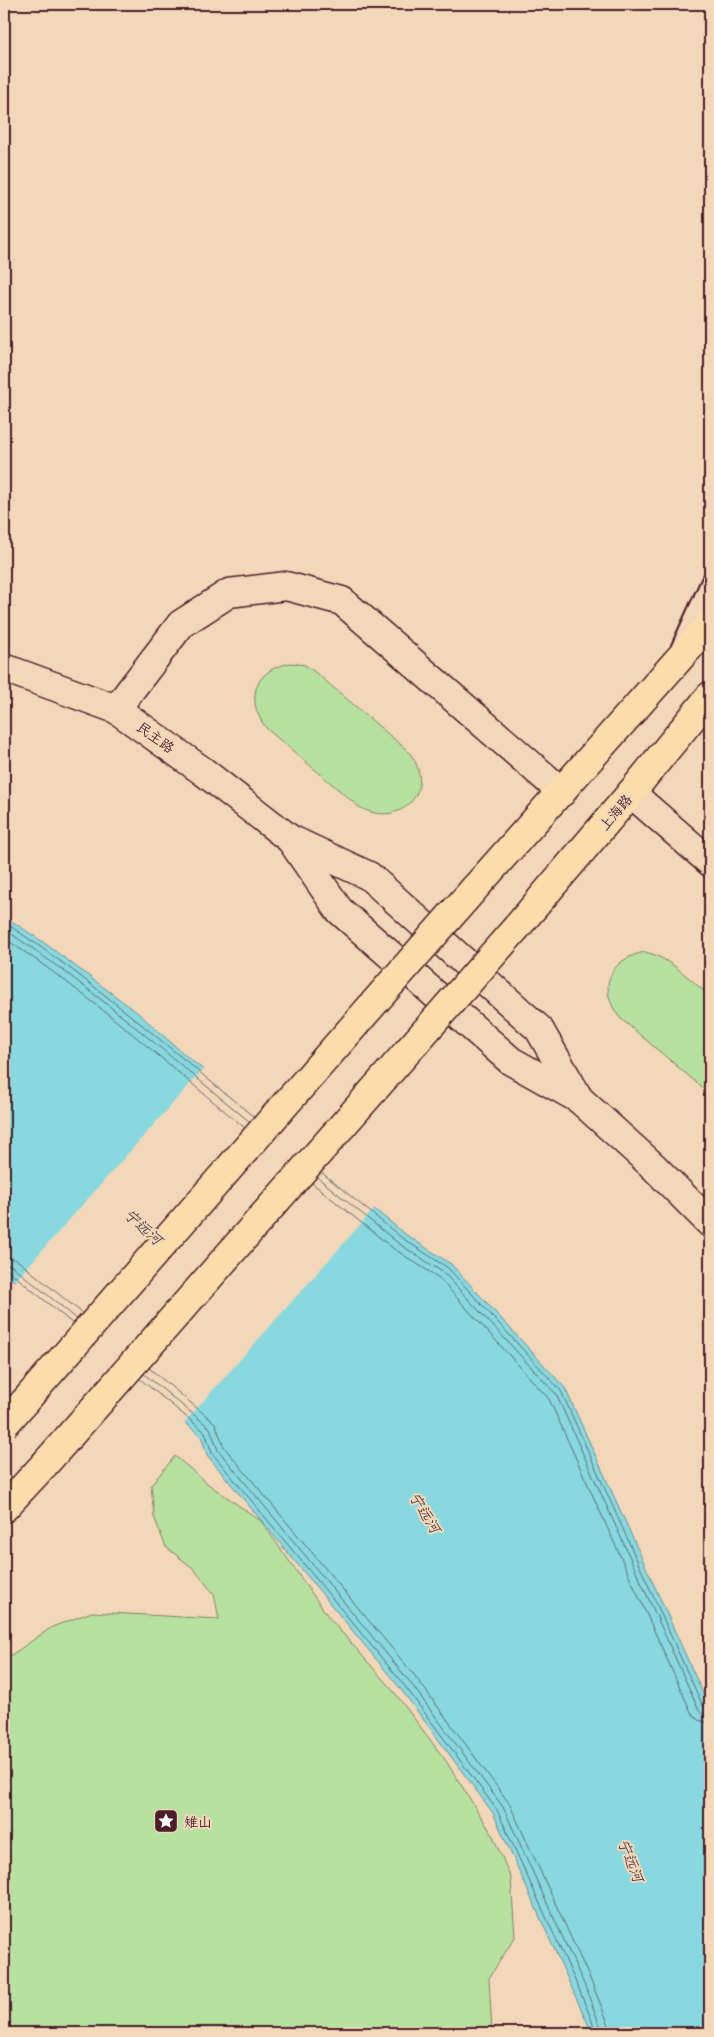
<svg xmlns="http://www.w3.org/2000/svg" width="714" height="2037" font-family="'Playpen Sans','LXGW WenKai TC',sans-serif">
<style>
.green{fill:#b6e19f;stroke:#808065}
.water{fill:#87d9df;stroke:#6f8f97}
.pier{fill:#f3d7b9}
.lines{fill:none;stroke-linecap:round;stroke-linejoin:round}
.shore{stroke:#626973;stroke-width:1}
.service-casing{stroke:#4a1f2b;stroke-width:20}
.tertiary-casing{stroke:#4a1f2b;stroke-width:31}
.trunk-casing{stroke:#4a1f2b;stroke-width:31}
.service{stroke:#f3d7b9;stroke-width:16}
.tertiary{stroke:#f3d7b9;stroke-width:28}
.trunk{stroke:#faddab;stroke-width:28}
.trunk-bridge-casing{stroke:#4a1f2b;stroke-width:31;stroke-linecap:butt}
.trunk-bridge{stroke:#faddab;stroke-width:28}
.labels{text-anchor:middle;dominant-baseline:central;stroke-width:4;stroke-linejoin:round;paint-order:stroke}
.street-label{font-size:14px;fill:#4a1f2b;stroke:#f3d7b9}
.poi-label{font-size:14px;fill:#4a1f2b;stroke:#f3d7b9;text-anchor:start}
.water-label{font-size:15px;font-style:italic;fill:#56444f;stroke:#f3d7b9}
</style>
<rect width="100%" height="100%" fill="#f3d7b9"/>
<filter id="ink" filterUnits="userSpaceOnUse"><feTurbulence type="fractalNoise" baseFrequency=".02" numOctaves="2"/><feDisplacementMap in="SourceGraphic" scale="10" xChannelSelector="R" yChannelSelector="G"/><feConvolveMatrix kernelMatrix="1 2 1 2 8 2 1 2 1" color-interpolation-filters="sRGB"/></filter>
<g filter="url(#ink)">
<g class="green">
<path d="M291,663L305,665L315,672L407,750C440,787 402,831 359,807L267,729C244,700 254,669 291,663Z"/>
<path d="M645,952C671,958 690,980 710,996V1094L620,1018C597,989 608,959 645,952Z"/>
<path d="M175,1456L208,1484L261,1521L330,1619L395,1693L446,1761L492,1834L511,1878L515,1937L489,1978L492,2033H4V1660L52,1627L92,1612L219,1619L214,1594L193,1568L166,1547L154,1517L151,1485Z"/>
</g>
<path class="water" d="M4,916L43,942L138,1013L184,1054L405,1234L451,1264L565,1388L710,1709V2033H592L493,1813L400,1688L207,1455L201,1436L4,1273Z"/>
<path class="pier" d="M205,1067L376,1207L183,1424L13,1283Z"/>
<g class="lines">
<g class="shore">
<path d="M4,922C93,980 171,1050 254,1117"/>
<path d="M4,929C91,986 169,1056 250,1122"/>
<path d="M4,938C90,994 166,1063 245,1128"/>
<path d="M321,1172L402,1238L448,1268L561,1391L684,1665L703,1706L710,1709"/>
<path d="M317,1177L398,1243L444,1273L556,1394L698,1708L703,1714L710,1715"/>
<path d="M312,1183L394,1249L439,1278L549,1399L691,1712L698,1720L710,1723"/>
<path d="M4,1256L17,1260L82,1313"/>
<path d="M4,1263L12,1266L77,1319"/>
<path d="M4,1270L9,1271L73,1324"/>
<path d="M149,1368L215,1423L224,1447L415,1676L509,1803L591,1981L609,2025L610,2033"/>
<path d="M144,1374L210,1428L218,1450L409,1681L503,1807L584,1984L603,2033"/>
<path d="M140,1379L205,1432L212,1453L404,1685L497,1810L578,1987L597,2033"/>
</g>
<defs>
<path id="service" d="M680,647L710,581"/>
<g id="tertiary">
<path d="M4,668L116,709L204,772L290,839L369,876L539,1029L579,1099"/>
<path d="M116,709L181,624L229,593L286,586L342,601L562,792"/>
<path d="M631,793L710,862"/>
<path d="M291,840L339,910L511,1061L579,1099L653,1166L710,1223"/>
</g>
<g id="trunk">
<path d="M474,889L710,624"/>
<path d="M517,927L631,793L710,696"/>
<path d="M4,1508L44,1465"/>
</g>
</defs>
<use href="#service" class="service-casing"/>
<use href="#tertiary" class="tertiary-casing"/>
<use href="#trunk" class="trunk-casing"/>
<use href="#service" class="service"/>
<use href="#tertiary" class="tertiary"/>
<use href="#trunk" class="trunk"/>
<defs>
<g id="trunk-bridge">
<path d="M4,1425L474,889"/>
<path d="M44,1465L517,927"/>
</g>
</defs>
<use href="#trunk-bridge" class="trunk-bridge-casing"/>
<use href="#trunk-bridge" class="trunk-bridge"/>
</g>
</g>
<defs>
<symbol id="sight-square" viewBox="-11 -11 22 22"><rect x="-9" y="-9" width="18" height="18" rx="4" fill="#4a1f2b" stroke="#f3d7b9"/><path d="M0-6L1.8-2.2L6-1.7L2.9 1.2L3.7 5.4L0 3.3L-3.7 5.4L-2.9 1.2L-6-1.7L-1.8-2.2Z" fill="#fff"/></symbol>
</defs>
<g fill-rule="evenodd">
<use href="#sight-square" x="152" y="1807" width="28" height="28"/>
</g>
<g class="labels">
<g class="street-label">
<text transform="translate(156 737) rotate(36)">民主路</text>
<text transform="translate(615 812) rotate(-50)">上海路</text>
</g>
<g class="poi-label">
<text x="184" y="1821">雉山</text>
</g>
<g class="water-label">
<text transform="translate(144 1226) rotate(42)">宁远河</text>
<text transform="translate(426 1512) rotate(58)">宁远河</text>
<text transform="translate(632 1860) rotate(68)">宁远河</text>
</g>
</g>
<rect width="714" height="2037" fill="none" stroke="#f3d7b9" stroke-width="20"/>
<rect x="10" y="10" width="694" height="2017" fill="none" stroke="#4a1f2b" stroke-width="2" filter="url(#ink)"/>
</svg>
